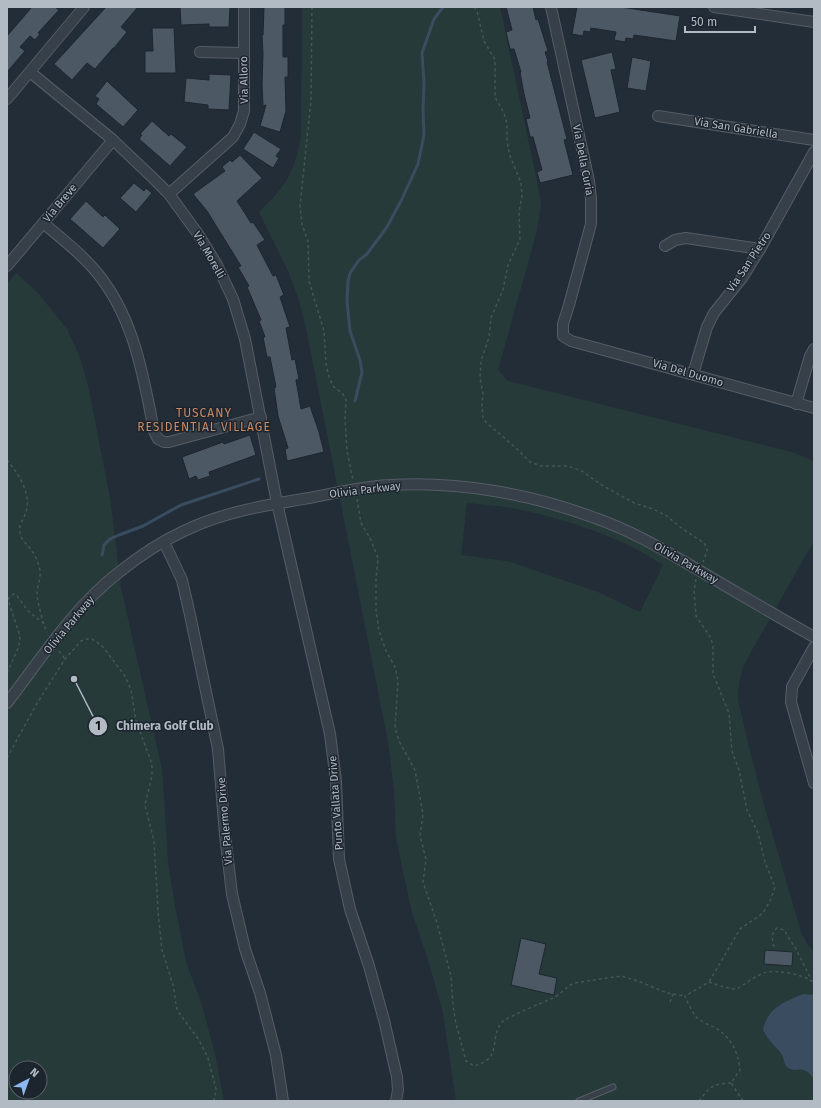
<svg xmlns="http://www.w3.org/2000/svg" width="821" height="1108" font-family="'Fira Sans',sans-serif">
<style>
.green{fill:#263a3a;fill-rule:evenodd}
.water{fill:#3a4c60}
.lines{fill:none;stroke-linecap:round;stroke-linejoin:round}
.stream{stroke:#3a4c60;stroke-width:3}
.building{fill:#4c5863;stroke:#1e262f}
.lane-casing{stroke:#555d66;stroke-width:7}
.street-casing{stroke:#555d66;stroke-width:12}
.path{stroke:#455758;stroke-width:1.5;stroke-dasharray:3 3;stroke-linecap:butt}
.lane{stroke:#373f48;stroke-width:5}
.street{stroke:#373f48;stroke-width:10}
.labels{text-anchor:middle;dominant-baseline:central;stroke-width:3;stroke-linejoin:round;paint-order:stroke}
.street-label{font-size:11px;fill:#b2bac4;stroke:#1c242d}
.neighbourhood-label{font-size:12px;letter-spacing:1px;fill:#cb8b66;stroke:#1c242d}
.leader{fill:none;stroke:#b2bac4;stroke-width:1.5}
.callout-dot{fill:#b2bac4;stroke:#1c242d;stroke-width:1.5}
.mark-label{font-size:12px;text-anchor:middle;font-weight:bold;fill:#111}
.callout-label{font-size:12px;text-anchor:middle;font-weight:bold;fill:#b2bac4;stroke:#1c242d;stroke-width:3;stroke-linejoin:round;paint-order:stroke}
</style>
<rect width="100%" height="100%" fill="#232d38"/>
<g class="green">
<path d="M302,7H500L537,181L541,203L537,231L498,370L508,381L795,453L814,461V541L743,666L739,683L738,700L746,734L764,805L801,932L807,944L814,952V1101H456L443,1013L429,963L412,912L402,867L396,837L394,790L388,742L306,328L298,298L288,271L259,212L274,197L287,180L295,162L301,137ZM467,503C485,505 504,506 521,510C571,521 621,537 663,565L640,612L598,592L507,561L461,555Z"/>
<path d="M16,273L37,292L67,329L79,355L88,385L111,503L121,588L162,769L168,861L174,900L186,962L202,1005L215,1054L224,1101H7V284ZM16,1068H40V1092H16Z"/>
</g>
<path class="water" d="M803,994L814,995V1079C802,1062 796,1075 787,1067C784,1064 784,1059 782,1055C780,1051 775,1047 772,1043C768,1039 766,1035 763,1030C768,1007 783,1003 803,994Z"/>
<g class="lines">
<g class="stream">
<path d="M355,401L362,372L360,360L350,331L347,301L348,282L350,273L359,260L367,254L387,227L402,199L418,164L424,135L423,110L424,83L422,53L434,19L443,7"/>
<path d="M102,555L104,545L110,539L119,535L143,526L181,505L259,479"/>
</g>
</g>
<g class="building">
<path d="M32,7H55L59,10L38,33L40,34L35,40L30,36L20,47L25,51L7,72V36Z"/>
<path d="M106,7H138L121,27L127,32L114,48H113L95,69L87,63L72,80L54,64Z"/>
<path d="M180,7H230L229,27H209V24L181,25Z"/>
<path d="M264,7H285V25H283V57H288V77H285L286,111L280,132L260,126L266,105L263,106L262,85L263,53L262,35H263Z"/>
<path d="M506,7H533L536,20L538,19L548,51L545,52L548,61L547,62L567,139L564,140L573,175L540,183L537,172L542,170L533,137H530L526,119L530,118L524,94L520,72H521L514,49H510L506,32L512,30Z"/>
<path d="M577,7H621L680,16L676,41L634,35L633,39L626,38L625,42L614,40L616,32L591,28L590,32L584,31L583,36L572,34Z"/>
<path d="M152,28H174L176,73H145V51H153Z"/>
<path d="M612,52L616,69L611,70L620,112L595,118L581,60Z"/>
<path d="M632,57L651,61L646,91L627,88Z"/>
<path d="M209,74L231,75L229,110L208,109V105L184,102L186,78L209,80Z"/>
<path d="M107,81L138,110L123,127L96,104L99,99L95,96Z"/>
<path d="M152,121L169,136L171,134L187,147L170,166L139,139L142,135L140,134Z"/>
<path d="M254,132L281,149L276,156L279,158L273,168L243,149Z"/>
<path d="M240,155L262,178L237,201L251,223L253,222L265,240L257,245L273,276L276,275L284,295L280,297L290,327L286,328L292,360L295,359L299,379L296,380L301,409L310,406L319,432L324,452L287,461L285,449L288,448L278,416L274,388L276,387L270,357H267L263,337H265L259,321L261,320L247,287L249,286L238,267L241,266L207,211L193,194L225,171L222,167L230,160L232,162Z"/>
<path d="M134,183L144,191L146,188L152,193L136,212L120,198Z"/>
<path d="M86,201L103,217L105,215L120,229L103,248L70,219Z"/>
<path d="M250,435L256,455L209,472L210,476L198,480L196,476L189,479L182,457L223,442L224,444Z"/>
<path d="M521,938L546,944L539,974L557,978L554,995L511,985Z"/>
<path d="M765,950L793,952L792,966L764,964Z"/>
</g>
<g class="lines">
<defs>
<path id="lane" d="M579,1101L613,1087"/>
<g id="street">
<path d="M551,7L589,181L591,198V224L569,305L563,324V336L571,341L814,408"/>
<path d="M714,7L814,22"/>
<path d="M200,52L244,53"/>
<path d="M30,72L113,140L154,179L169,194L198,234L217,265L233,299L245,339L277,503L330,734L336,781L339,859L350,909L369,966L384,1020L397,1077L398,1090L396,1101"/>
<path d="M7,99L84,7"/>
<path d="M658,116L814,140"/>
<path d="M169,194L233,137L240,124L244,111V7"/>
<path d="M43,223C60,237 78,251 93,268C133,313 143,373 154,431L158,439L164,442H169L261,417"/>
<path d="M665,246L675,240L686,238L760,249"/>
<path d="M7,266L113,140"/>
<path d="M693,374L707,327L714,313L742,278L760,249L814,152"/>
<path d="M796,404L810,356L814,349"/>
<path d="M164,542L182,580L190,615L218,749L225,835L232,894L245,949L260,993L276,1055L283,1101"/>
<path d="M814,647L792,687L791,702L814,783"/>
<path d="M7,703C41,659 73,608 118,573C138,557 160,542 184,531C223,512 266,505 309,498C336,493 363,486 391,485C459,481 531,494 595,518C633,531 667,552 702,572C739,594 777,616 814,637"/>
</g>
</defs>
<use href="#lane" class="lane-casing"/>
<use href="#street" class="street-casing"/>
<g class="path">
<path d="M312,7L311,100L300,206L302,224L308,242L309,281L324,331L326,364L329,377L333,386L343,394L346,400L345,419L347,451L353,480"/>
<path d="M474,7L477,11L484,41L495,60V97L504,113L507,124V142L510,156L521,183L522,196L519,212L520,239L508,265L503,290L491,318L489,337L481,361L480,378L483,394L482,406L483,419L489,425L516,448L530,462L541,466H568L582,471L600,484L634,503L653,509L667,516L680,527L704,543L707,548V551L703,562"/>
<path d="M7,460C18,473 32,494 26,512C24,519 18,525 20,533C21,540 28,545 32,551C36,556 38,563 40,570C41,579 37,586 37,594C37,601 44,627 47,632"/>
<path d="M357,499L361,523L371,540L378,558L376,578V610L379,631L386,651L395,667L398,681L395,728L399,741L415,770L423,814L420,836L426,859L423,882L437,923L451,976L453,1006L456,1024L466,1061L474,1066C504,1058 488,1039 502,1022C507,1017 544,1002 553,998C561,994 566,987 574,983L621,976L638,981L667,993L685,996"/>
<path d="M696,579L694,591L696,616L711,638L713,647V674L729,713L732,751L739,770L747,810L758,833L765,862L775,887L771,899L763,913L740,929L709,982"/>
<path d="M59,651L65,659"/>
<path d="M7,673L19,646L20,636L8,600L10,596L14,594L17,596L28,611L43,623"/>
<path d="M7,758L36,705L65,659L81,641L86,639H92L97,642L103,647L125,676L131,690L136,721L152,764V776L145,805L154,841L158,911L162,950L173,985L177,1010L199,1040L208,1058L216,1089L214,1101"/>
<path d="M774,947C772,939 771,933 777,928L784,930L796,949L811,979"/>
<path d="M670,1002L673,994"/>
<path d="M699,1101C710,1086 713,1084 731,1083"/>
<path d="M743,1101L731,1083L740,1070C738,1051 731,1037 714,1027C709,1025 702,1022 697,1018C692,1012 688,1003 685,996L709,982C718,985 727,989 737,989C745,984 758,974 767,972C778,970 807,975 814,983"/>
</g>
<use href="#lane" class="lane"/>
<use href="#street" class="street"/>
</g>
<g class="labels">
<g class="street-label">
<text transform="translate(244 80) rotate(-91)">Via Alloro</text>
<text transform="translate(736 128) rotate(9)">Via San Gabriella</text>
<text transform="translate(583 160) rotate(79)">Via Della Curia</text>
<text transform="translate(60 203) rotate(-50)">Via Breve</text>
<text transform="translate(209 255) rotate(60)">Via Morelli</text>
<text transform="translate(749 262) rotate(-56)">Via San Pietro</text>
<text transform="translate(688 373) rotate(16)">Via Del Duomo</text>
<text transform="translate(365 490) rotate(-7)">Olivia Parkway</text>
<text transform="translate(686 563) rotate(30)">Olivia Parkway</text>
<text transform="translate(69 625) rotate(-50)">Olivia Parkway</text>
<text transform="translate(336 803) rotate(-94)">Punto Vallata Drive</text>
<text transform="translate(225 821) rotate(-95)">Via Palermo Drive</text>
</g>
<g class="neighbourhood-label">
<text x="204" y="413">TUSCANY<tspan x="204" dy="14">RESIDENTIAL VILLAGE</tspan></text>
</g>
</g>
<path class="leader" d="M74 679L98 726"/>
<g class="callout-dot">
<circle cx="74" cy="679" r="4"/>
<circle cx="98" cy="726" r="10"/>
</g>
<g class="mark-label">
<text x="98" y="730">1</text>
</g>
<g class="callout-label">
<text x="165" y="730">Chimera Golf Club</text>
</g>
<rect width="821" height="1108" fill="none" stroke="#b2bac4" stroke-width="16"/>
<g transform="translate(28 1080) rotate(41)"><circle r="19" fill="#1c242d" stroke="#586069"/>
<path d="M0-3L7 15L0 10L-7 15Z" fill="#8cb9ef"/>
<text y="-6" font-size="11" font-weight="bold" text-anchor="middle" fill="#b2bac4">N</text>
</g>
<path d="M685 26v6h70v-6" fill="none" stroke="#b2bac4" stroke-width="2"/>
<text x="691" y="26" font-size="12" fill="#b2bac4" stroke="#1c242d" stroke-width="3" paint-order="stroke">50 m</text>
</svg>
